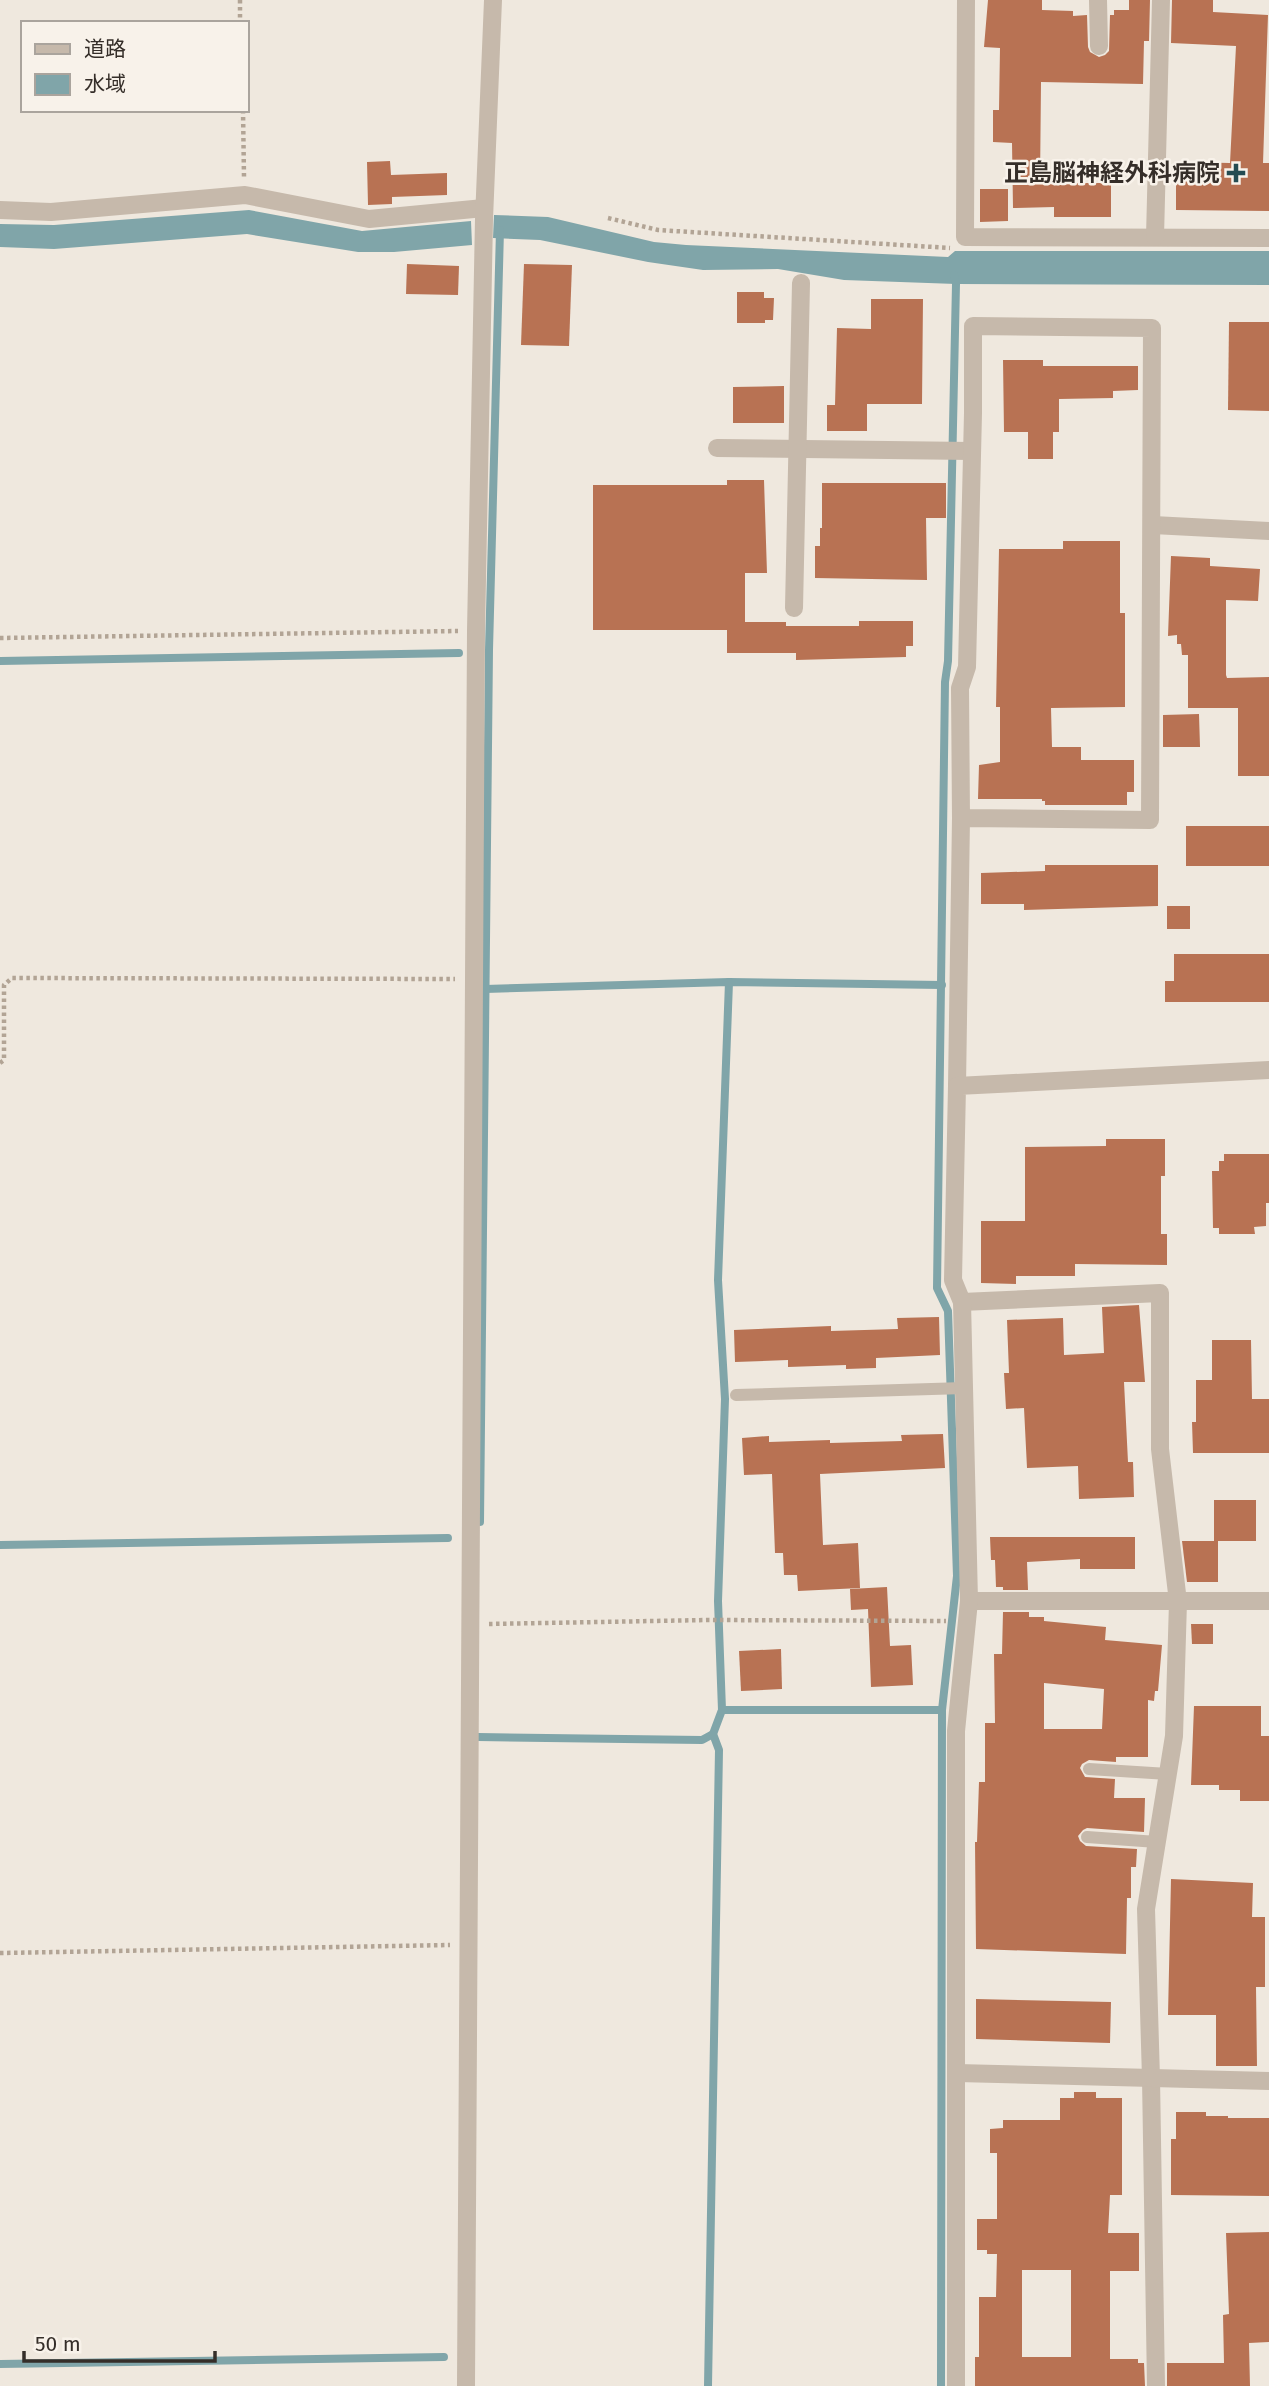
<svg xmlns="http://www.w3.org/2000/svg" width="1269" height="2386" font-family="'Fira Sans','Noto Sans JP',sans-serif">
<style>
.water{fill:#80a5a9}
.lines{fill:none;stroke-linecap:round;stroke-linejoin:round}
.stream{stroke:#80a5a9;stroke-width:8}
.building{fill:#b87253;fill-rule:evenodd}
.path{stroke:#b2a495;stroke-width:4.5;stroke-dasharray:3.5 3.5;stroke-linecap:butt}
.service{stroke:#c6b9ab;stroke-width:12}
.minor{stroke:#c6b9ab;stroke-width:18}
.poi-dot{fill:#244c52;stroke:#f8f2ea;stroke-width:2.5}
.labels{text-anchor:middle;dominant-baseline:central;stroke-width:5;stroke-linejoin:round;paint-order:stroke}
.poi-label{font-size:24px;font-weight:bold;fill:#352e29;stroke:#f8f2ea;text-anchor:end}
</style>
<rect width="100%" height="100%" fill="#efe8de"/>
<g class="water">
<path d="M249,210L362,231L471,221L472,245L394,252H358L247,234L54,249L0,247V224L54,225Z"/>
<path d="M494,215L548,217L654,242L686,245L948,257L955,251H1269V285L956,284L844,280L778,269L703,270L648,262L540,240L493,238Z"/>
</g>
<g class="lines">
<g class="stream">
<path d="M0,661L459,653"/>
<path d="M485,989L729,982L942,985"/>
<path d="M480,1522L489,650L500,230"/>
<path d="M0,1545L448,1538"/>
<path d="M722,1710L718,1601L725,1399L718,1280L729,982"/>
<path d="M478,1737L702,1740L713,1734L722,1710H942"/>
<path d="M0,2364L444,2357"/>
<path d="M708,2386L719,1750L713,1734"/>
<path d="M941,2386L942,1710L957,1576L948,1311L937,1288L945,682L948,661L956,284L954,275"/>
</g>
</g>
<g class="building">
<path d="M988,0H1042V10L1073,11V16L1087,15L1088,47L1090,52L1099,57L1105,55L1109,51L1110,15H1114V10H1129V0H1150L1149,41H1144L1143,84L1041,82L1040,183H1111V217H1054V207L1013,208L1012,143L993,142V110H999L1000,48L984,47Z"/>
<path d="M1172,0H1213V12L1268,15L1263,163H1269V211L1176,210V183H1181V162L1230,163L1236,46L1171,43Z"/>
<path d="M390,161L391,175L447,173V195L392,197V204L368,205L367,162Z"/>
<path d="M980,189H1008V221L980,222Z"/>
<path d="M407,264L459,266L458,295L406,294Z"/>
<path d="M524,264L572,265L569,346L521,345Z"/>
<path d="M737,292H764V298H774L773,320H765V323H737Z"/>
<path d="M871,299H923L922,404H867V431H827V405H835L837,328L871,329Z"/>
<path d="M1229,322H1269V411L1228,410Z"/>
<path d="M1003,360H1043V366H1138V390L1113,391V398L1059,399V432H1053V459H1028V432H1004Z"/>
<path d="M784,386V423H733V387Z"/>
<path d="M727,480H764L767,573H745V622H786V626H859V621H913V646H906V657L796,660V653H727V630H593V485H727Z"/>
<path d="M822,483H946V518H926L927,580L815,578V546H820V528H822Z"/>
<path d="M1063,541H1120V613H1125V707L1051,708L1052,747H1081V760H1134V792H1127V805H1045V801H1042V799H978L979,765L1000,762V707H996L999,549H1063Z"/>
<path d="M1171,556L1210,558V566L1260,569L1258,601L1226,600V675L1227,678L1269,677V776H1238V708H1188V655H1182L1181,644H1177V635L1168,636Z"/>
<path d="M1199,714L1200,747H1163V715Z"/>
<rect x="1186" y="826" width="83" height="40"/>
<path d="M1045,865H1158V906L1024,910V904H981V873L1045,871Z"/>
<rect x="1167" y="906" width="23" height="23"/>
<path d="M1174,954H1269V1002H1165V981H1174Z"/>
<path d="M1106,1139H1165V1176H1161V1234H1167V1265L1075,1264V1276H1016V1284L981,1283V1221H1025V1147L1106,1146Z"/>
<path d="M1224,1154H1269V1203H1266V1226L1254,1227L1255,1234H1219V1228H1213L1212,1171H1219V1161H1224Z"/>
<path d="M1139,1305L1145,1382H1124L1128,1462H1133L1134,1497L1079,1499L1078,1466L1027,1468L1024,1408L1006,1409L1004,1373H1009L1007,1320L1063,1318L1064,1355L1104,1353L1102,1307Z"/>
<path d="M939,1317L940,1355L876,1358V1368L846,1369V1365L788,1367V1360L735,1362L734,1330L831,1326V1331L898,1329L897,1318Z"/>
<path d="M1212,1340H1251L1252,1399H1269V1453H1193L1192,1422H1196V1380H1212Z"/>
<path d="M943,1434L945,1468L820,1474L823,1545L858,1543L860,1588L798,1591L797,1575H784L783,1553H775L772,1474L744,1475L742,1438L769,1436V1442L830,1440V1443L902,1441L901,1435Z"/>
<rect x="1214" y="1500" width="42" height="41"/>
<path d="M990,1537H1135V1569H1080V1559L1027,1562L1028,1590H1003V1587H996L995,1560H991Z"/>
<path d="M1182,1541H1218V1582H1187Z"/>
<path d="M887,1587L890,1646L911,1645L913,1685L871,1687L868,1609L851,1610L850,1589Z"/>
<path d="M1003,1612H1029V1617H1044V1621L1106,1627L1105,1640L1162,1645L1158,1691H1155L1154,1701L1148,1700V1757H1116V1762L1089,1760L1082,1764L1080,1768L1085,1777L1115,1779L1114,1798H1145L1144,1832L1087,1828L1083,1830L1078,1836L1080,1841L1086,1846L1137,1849L1136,1867H1131V1898H1127L1126,1954L976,1949L975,1842H977L979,1782H985V1723H995L994,1654H1002ZM1044,1683L1104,1689L1102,1729H1044Z"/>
<path d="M1191,1624H1213V1644H1192Z"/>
<path d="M781,1649L782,1689L741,1691L739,1651Z"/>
<path d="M1194,1706H1261V1736H1269V1801H1240V1790H1219V1785H1191Z"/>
<path d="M1171,1879L1253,1883L1252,1917H1265V1987H1256L1257,2066H1216V2015H1168Z"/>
<path d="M976,1999L1111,2002L1110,2043L976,2039Z"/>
<path d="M1074,2092H1096V2098H1122V2195H1110L1108,2233H1139V2271H1110V2359H1138V2363H1144L1145,2386H975V2357H979V2297H996L997,2254H987V2250H977V2219H997V2153H990V2129L1003,2128V2120H1060V2098H1074ZM1022,2270H1071V2357H1022Z"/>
<path d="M1176,2112H1206V2116H1228V2118H1269V2196L1171,2195V2139H1176Z"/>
<path d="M1269,2232V2342L1249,2343L1250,2386H1167V2363H1224L1223,2315L1229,2314L1226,2233Z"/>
</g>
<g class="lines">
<g class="path">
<path d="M240,0V23"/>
<path d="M243,110L244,177"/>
<path d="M608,218L658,230L950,248"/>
<path d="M0,638L458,631"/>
<path d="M0,1063L4,1060V985L12,978L455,979"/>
<path d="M489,1624L708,1620L946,1621"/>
<path d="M0,1953L450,1945"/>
</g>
<g class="service">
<path d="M736,1395L964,1388"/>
<path d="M1089,1769L1168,1774"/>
<path d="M1087,1837L1157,1842"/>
</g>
<g class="minor">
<path d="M966,0L965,237L1269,238"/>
<path d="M1098,0L1099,46"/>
<path d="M0,210L51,212L245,195L369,219L484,208"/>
<path d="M1155,237L1161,0"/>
<path d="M717,448L972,451"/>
<path d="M1153,525L1269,531"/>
<path d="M794,608L801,283"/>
<path d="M957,1086L961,818L960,688L967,667L973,413V326L1152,328L1150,820L961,818"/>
<path d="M962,1302L1160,1293V1449L1178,1602L1174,1736L1146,1909L1151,2078L1156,2386"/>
<path d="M969,1601H1269"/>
<path d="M957,2073L1269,2081"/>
<path d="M466,2386L476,631L484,219L493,0"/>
<path d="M956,2386V1731L969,1601L962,1302L953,1280L957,1086L1269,1070"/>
</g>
</g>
<path class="poi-dot" d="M1232.5 162.5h7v7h7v7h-7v7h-7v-7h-7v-7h7z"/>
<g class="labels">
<g class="poi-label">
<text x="1220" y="173">正島脳神経外科病院</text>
</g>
</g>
<rect x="21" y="21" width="228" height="91" fill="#f8f2ea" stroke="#aaa49d" stroke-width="2"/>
<rect x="35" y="44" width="35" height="10" fill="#c6b9ab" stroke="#aaa49d" stroke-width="2"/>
<text x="84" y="56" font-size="21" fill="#352e29">道路</text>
<rect x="35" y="74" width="35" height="21" fill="#80a5a9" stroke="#aaa49d" stroke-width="2"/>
<text x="84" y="91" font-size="21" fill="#352e29">水域</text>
<path d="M24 2351v10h191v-10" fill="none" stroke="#352e29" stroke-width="3.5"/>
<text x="35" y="2351" font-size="21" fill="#352e29" stroke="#f8f2ea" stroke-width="5" paint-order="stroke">50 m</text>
</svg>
